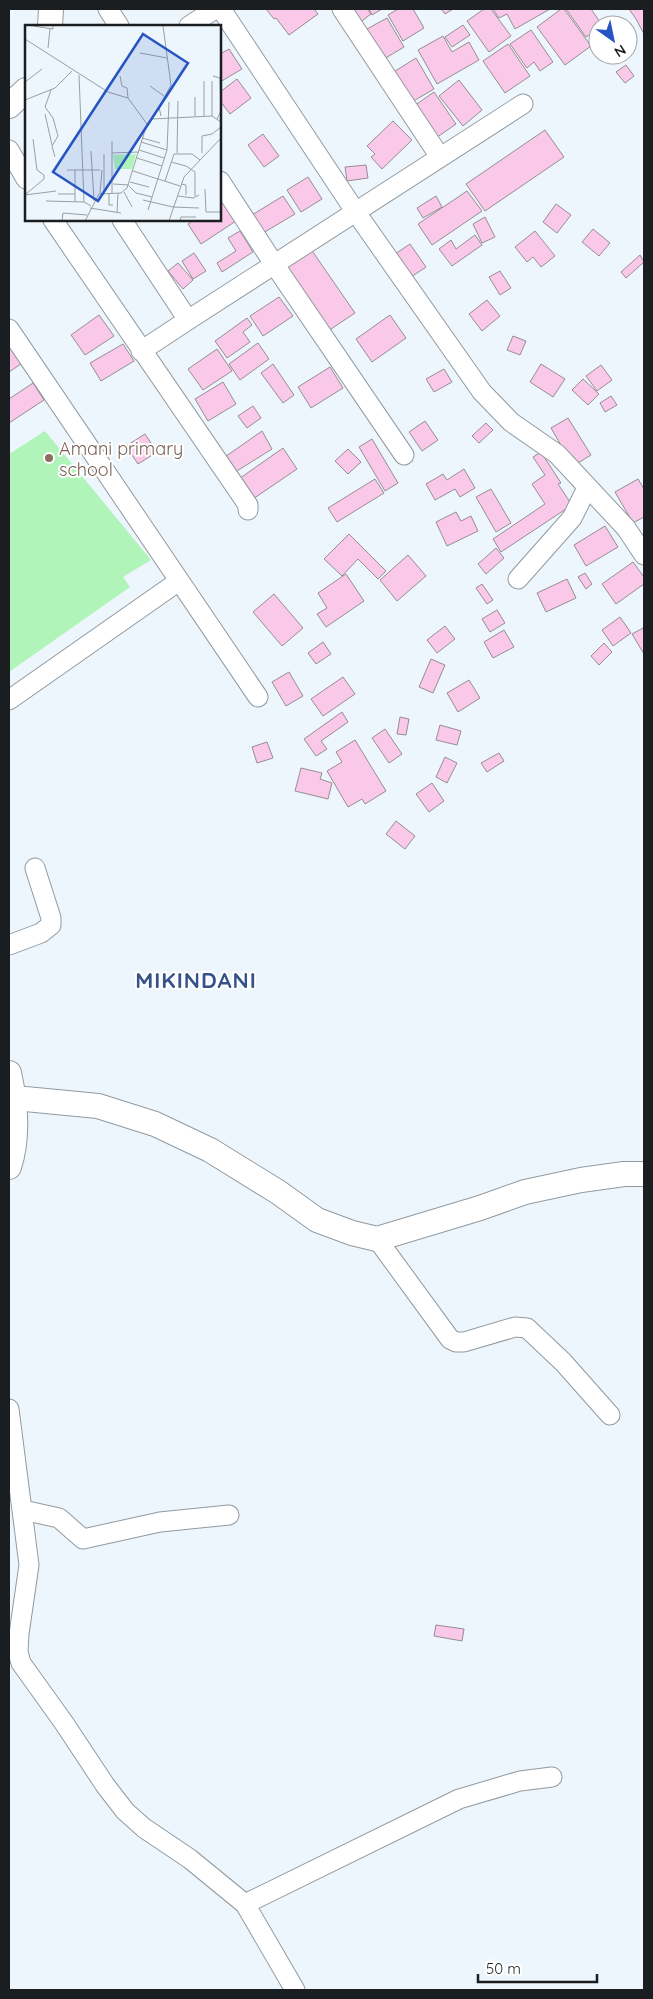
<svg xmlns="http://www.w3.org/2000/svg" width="653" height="1999" font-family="Quicksand,sans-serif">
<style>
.green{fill:#b0f4ba}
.building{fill:#fac9e9;stroke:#968d92}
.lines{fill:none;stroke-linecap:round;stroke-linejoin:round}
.minor-casing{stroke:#929aa0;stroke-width:21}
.tertiary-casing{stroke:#929aa0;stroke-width:26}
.minor{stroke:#fff;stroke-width:19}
.tertiary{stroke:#fff;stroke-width:24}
.education-dot{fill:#8d6e63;stroke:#fff;stroke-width:2}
.labels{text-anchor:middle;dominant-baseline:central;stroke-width:4;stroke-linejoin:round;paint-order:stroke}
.education-label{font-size:18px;fill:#785e54;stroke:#fff;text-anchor:start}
.district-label{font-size:22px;font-weight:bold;letter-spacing:1px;fill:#36528b;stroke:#fff}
.inset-road{fill:none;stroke:#99a0a4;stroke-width:1}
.view{fill:#2655c3;fill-opacity:0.15;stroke:#2655c3;stroke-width:2.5}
.inset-edge{fill:none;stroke:#1a1e20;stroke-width:2.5}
</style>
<rect width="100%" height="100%" fill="#edf6fc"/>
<path class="green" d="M45,431L151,560L123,577L130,587L9,672V454Z"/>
<g class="building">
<path d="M266,9H314L318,14L289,35L276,18L274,19Z"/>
<path d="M349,9H367L371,14L359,23Z"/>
<path d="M369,9H382L372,15Z"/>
<path d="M398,9H413L424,28L403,41L388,15Z"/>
<path d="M441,9H453L445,14Z"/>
<path d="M484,9H491L511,36L489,52L467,21Z"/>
<path d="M493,9H550L515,29L507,14L499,18Z"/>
<path d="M561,9H564L591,46L565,65L537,27Z"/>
<path d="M566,9H591L602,25H598V29L586,37Z"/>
<path d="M629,9H644V34L636,19Z"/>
<path d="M387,18L404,47L384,59L367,29Z"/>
<path d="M463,25L470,35L452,47L445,37Z"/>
<path d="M531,30L553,62L540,71L534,62L527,68L510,44Z"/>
<path d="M443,36L452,52L469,42L479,60L437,84L418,50Z"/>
<path d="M508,44L530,76L505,93L483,61Z"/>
<path d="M229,49L242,69L220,82V54Z"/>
<path d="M416,58L434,89L410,103L392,73Z"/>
<path d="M626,65L634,76L625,83L616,72Z"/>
<path d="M237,79L251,98L230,114L220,101V92Z"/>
<path d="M459,80L482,110L463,126L439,96Z"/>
<path d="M434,92L456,124L436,138L414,106Z"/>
<path d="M393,121L412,140L382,169L371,157L375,154L367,146Z"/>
<path d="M545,130L564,157L485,211L466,184Z"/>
<path d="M263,134L279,156L264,167L248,145Z"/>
<path d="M366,165L368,178L347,181L345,167Z"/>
<path d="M308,177L322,199L301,212L287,190Z"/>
<path d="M467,191L482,211L432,245L418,224Z"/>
<path d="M283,196L295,214L263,233L252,215Z"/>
<path d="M436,196L442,207L423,218L417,208Z"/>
<path d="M222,201L236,221L201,244L188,224L194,220H220V202Z"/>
<path d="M556,204L571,215L557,233L543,222Z"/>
<path d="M485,217L495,237L482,243L473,224Z"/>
<path d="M593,229L610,243L599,256L582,242Z"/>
<path d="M240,231L253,252L222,272L217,263L236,251L228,238Z"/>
<path d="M535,231L555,256L541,267L533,257L527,262L515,247Z"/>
<path d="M475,235L482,245L452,266L439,249L451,240L456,249Z"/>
<path d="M306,242L355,313L328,331L279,260Z"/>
<path d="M410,244L426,267L411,277L395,254Z"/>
<path d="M194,253L206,271L193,279L182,261Z"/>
<path d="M640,255L644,262L626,278L621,272Z"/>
<path d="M178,263L193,280L183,289L168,271Z"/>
<path d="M500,271L511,288L500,295L489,277Z"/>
<path d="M279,297L293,316L263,336L250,316Z"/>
<path d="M487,300L500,316L482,331L469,314Z"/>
<path d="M99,315L114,336L85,355L71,335Z"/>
<path d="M390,315L406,338L372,362L356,339Z"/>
<path d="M247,318L252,325L243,332L250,342L227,358L215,341Z"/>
<path d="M513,336L526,341L520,355L507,350Z"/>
<path d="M258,343L269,359L240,380L229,364Z"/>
<path d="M123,344L134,361L101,381L90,363Z"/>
<path d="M11,347L21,364L9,372V349Z"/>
<path d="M217,349L232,371L203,390L188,369Z"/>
<path d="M273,364L294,395L283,403L261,373Z"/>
<path d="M541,364L565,379L553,397L530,382Z"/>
<path d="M601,365L612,380L597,391L586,376Z"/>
<path d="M330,367L343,388L311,408L298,387Z"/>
<path d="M444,369L452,382L434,392L426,379Z"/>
<path d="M583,379L599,394L588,405L572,390Z"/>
<path d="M223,382L236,404L208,421L195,399Z"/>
<path d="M33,383L44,400L9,423V399Z"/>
<path d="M611,396L617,405L605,412L600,403Z"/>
<path d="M253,406L261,418L247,428L238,416Z"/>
<path d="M568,418L591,455L573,466L551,428Z"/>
<path d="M425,421L438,440L422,451L409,432Z"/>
<path d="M486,423L493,430L479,443L472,436Z"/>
<path d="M262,431L272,449L232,474L222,459Z"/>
<path d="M145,434L157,452L138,464L126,446Z"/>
<path d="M372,439L398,483L385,491L359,447Z"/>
<path d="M283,448L297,469L250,501L236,481Z"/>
<path d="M348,449L361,462L348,474L335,461Z"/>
<path d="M541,452L561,483L558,484L572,505L501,552L493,539L545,504L532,484L545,475L533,457Z"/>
<path d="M464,469L475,488L460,497L455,489L435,500L426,484L443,474L447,480Z"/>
<path d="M375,479L384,493L337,522L328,508Z"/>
<path d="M638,479L644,489V517L633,523L615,492Z"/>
<path d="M491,489L511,523L496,532L476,497Z"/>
<path d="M456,512L461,521L471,516L478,531L447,546L436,522Z"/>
<path d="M605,526L618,547L586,566L574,545Z"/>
<path d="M349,534L386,571L378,579L358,559L342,576L324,559Z"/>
<path d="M496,548L504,558L486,574L478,564Z"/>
<path d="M408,555L426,576L397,601L380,580Z"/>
<path d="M633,562L644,577V584L616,604L602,584Z"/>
<path d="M585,573L592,584L586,589L578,577Z"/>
<path d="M346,574L364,601L326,627L317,614L327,608L318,593Z"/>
<path d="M567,579L576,598L546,612L537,593Z"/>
<path d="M482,584L493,600L487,604L476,588Z"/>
<path d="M274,594L303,628L282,646L253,612Z"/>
<path d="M497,610L505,623L490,632L482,619Z"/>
<path d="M620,617L631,633L613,646L602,630Z"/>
<path d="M445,626L455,639L437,653L427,640Z"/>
<path d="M643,628L644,630V654L632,634Z"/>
<path d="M504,630L514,647L493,658L484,642Z"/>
<path d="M323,642L331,654L316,664L308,653Z"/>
<path d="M604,643L612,652L599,665L591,656Z"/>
<path d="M431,659L445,665L433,693L419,687Z"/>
<path d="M289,672L303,696L286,706L272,682Z"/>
<path d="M343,677L355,694L323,716L311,699Z"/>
<path d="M469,680L480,698L458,712L447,693Z"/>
<path d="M342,712L348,722L321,741L327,749L316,756L304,739Z"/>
<path d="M400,717L409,719L406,735L397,734Z"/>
<path d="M440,725L461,731L457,745L436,740Z"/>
<path d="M385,729L402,754L389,763L372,738Z"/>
<path d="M355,740L386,791L365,804L362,799L348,807L327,771L342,762L336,752Z"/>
<path d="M267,742L273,758L257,763L252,747Z"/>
<path d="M499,753L504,761L487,772L481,763Z"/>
<path d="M445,757L457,763L447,783L436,777Z"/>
<path d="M301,768L322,773L320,779L332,783L328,799L295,791Z"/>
<path d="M432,783L444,801L429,812L416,794Z"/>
<path d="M396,821L415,836L405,849L386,834Z"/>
<path d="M436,1625L464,1629L462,1641L434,1636Z"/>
</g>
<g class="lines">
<defs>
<g id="minor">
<path d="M108,9L119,26"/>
<path d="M221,9L355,211L482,392L511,422L557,454L626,528L644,555"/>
<path d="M342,9L440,157"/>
<path d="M189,26L215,9"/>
<path d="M9,150L26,179"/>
<path d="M220,181L274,264L404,455"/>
<path d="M53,220L248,505V510"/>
<path d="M122,220L188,320L141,351"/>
<path d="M188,320L523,104"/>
<path d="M9,329L258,697"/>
<path d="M518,579L572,518L587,488"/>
<path d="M9,700L179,581"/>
<path d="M9,945L41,933L51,925V918L35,868"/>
<path d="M377,1239L450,1339L456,1342H464L515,1327L527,1328L563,1362L610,1415"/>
<path d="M9,1409L29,1565L19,1634L18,1652L21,1663L64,1723L105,1785L125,1811L144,1828L190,1859L245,1904L295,1990"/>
<path d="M23,1510L59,1518L83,1539L160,1522L229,1515"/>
<path d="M245,1904L459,1799L520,1781L552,1777"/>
</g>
<g id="tertiary">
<path d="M50,26L51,9"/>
<path d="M9,106L26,90"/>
<path d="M9,1073C16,1104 19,1136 9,1167"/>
<path d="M15,1098L98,1106L155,1124L210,1150L278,1192L317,1220L352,1233L377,1239L480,1208L525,1192L581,1180L624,1174H644"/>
</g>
</defs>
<use href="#minor" class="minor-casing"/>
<use href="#tertiary" class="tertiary-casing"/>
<use href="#minor" class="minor"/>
<use href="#tertiary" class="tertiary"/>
</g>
<circle class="education-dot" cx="49" cy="458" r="5"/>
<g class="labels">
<g class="education-label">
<text x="59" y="448">Amani primary<tspan x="59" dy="21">school</tspan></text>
</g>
<g class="district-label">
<text x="196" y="980">MIKINDANI</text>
</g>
</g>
<g transform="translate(25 25)">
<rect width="196" height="196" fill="#edf6fc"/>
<path d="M111,129L107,144H90L88,130Z" fill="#b0f4ba"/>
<path class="inset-road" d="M8,1L28,4V1M0,14L83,67L103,73L122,99M23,23L25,4M115,28L142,33M54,50L59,177M95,51L97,61L102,63L103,73M188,51L195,53L196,86L192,94M0,57L17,44M125,61L139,71M26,65L20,82L28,93L33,111L27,121L30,132M170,72V91M0,75L30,63L47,46M20,89L27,120M136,91L134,82L146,60L138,1M179,91V56M187,91V56M117,113L135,118M87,116V168M116,117L142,125M114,125L139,133M66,126L69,176M87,128L114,127M152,128L153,76M177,128V111L187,109L196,102M79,129V168M112,133L137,141M146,137L161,141L170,147V171M42,145H75M50,145V177M108,146L155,161M140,156L149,129H167L175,135M105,157L124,162M88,159L104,160M156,159L161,160V170M104,161L111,168L127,172M180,164L181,187H196M99,167L107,182M75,168L77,145M84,168V180H88M1,169L19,154V150L12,145L8,114M33,169H50M0,170L31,166M153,171L168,173L174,170M118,175L148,182L174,183M21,176L59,177L66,181M65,183L96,188M123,185L142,125L144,77M92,188L93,168M37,196L38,188L62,190M60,196L74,169L96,168L102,163L122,99L127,94L187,91L196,97M144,196L159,152L196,113M155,196L156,192H171"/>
<path class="view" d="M118,9L163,38L73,176L28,147Z"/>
<rect width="196" height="196" class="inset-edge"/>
</g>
<rect width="653" height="1999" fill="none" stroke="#1a1e20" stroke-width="20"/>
<g transform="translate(613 40) rotate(147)"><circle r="24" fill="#ffffff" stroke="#a3a5a6"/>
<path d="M0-4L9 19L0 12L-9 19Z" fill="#2655c3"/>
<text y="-8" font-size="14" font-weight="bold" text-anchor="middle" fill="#1a1e20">N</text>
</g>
<path d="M478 1974v8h119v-8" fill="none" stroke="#1a1e20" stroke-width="2.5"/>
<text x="486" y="1974" font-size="15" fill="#1a1e20" stroke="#ffffff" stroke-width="4" paint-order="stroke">50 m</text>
</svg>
